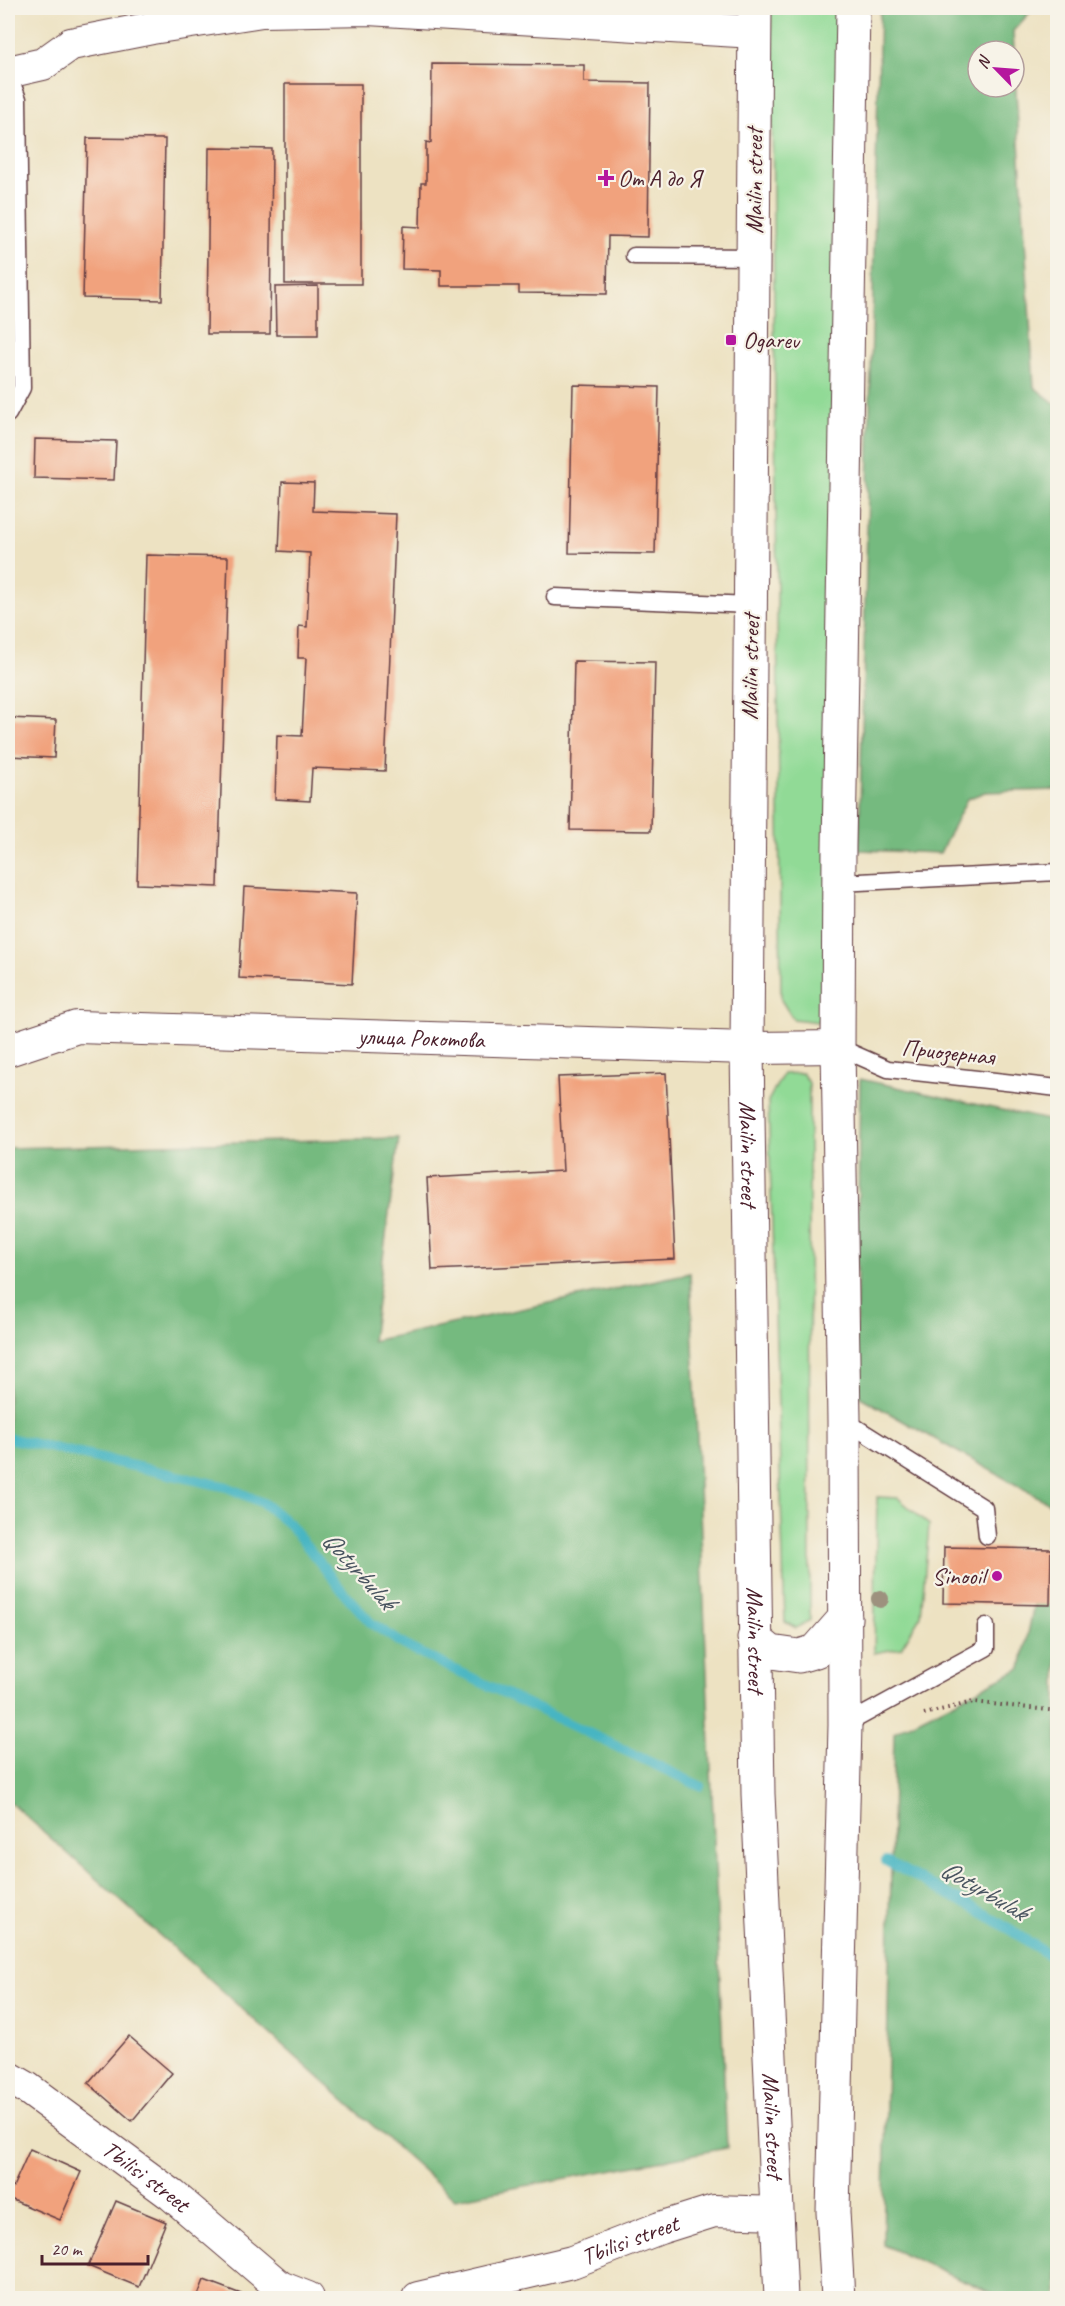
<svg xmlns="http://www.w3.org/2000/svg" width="1065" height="2306" font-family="Caveat,sans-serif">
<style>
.green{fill:#91da96;stroke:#6e7c60;stroke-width:1.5}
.forest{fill:#74ba7f;stroke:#5f6c55;stroke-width:1.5}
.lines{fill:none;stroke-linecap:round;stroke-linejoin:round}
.stream{stroke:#47b5c2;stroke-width:10}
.building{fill:#f1a27d}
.lane-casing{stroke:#623c42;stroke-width:19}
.street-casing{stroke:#623c42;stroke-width:34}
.secondary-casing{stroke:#623c42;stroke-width:35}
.path{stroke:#623c42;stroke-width:4;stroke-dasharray:1.5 4.5;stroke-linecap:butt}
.lane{stroke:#fff;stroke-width:16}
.street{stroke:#fff;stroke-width:32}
.secondary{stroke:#fff;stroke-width:33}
.tree{fill:#9d917e}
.poi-dot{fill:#b5179e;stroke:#f7f3e8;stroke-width:2}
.labels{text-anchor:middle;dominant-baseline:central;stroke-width:4.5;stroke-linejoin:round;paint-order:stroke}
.poi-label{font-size:24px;fill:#4a1f2b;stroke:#f7f3e8;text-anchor:start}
.street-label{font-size:24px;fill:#4a1f2b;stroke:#f7f3e8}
.water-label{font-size:26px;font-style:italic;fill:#495460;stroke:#f7f3e8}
</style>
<rect width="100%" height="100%" fill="#f7f3e8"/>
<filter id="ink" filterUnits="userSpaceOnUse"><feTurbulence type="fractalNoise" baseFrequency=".0167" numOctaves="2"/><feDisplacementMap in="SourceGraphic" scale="12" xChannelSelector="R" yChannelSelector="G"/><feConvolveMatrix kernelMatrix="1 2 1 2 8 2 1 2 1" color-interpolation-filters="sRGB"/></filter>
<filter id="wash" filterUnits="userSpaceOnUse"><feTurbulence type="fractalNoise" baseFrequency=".008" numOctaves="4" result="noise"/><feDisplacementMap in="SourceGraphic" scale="24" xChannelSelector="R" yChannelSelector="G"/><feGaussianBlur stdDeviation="1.35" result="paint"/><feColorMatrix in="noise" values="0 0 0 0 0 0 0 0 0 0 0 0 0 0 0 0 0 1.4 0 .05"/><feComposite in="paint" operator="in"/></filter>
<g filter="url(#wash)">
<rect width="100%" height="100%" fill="#ede2c2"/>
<g class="green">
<path d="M771,8H843L831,995L818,1022L793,1019L781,1000Z"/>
<path d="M802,1073L809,1083L810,1620L796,1628L785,1622L768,1101L783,1074Z"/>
<path d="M877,1497L898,1498L929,1525L921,1615L901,1648L874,1653Z"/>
</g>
<g class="forest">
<path d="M880,8H1034L1013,31L1014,51H978V87H1014V59L1034,387L1057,405V790L985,792L967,799L940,853L859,850Z"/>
<path d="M860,1079L1057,1122V2298H1011L997,2295L883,2245L894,1732L1021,1668L1054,1506L855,1394Z"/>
<path d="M399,1138L372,1341L690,1273L727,2148L455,2199L8,1800V1148Z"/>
</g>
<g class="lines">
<g class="stream">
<path d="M8,1438L227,1487L263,1503L289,1524L345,1594L371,1623L409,1648L700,1786"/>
<path d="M886,1861L987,1915L1058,1961"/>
</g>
</g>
<g id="blocks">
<g class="building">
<path d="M432,64L584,65V82L650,83L648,237L608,236L607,294L519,293V286H441V270L402,269L403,226L420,227L421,183H426V142L431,143Z"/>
<rect x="285" y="84" width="76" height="200"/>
<path d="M87,138L165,139L162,300L83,298Z"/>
<path d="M209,148L272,149L270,334H207Z"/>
<path d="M318,286V335H276L275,287Z"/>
<path d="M573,385L659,387L655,554L569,553Z"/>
<path d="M35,439L116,441L114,480L34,478Z"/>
<path d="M282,482L314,483L313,511L396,514L385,771L312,768L310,801L275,799L277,735L302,736L306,658H298L299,626L307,627L310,553L279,551Z"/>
<path d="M146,555L228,557L218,887L137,884Z"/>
<path d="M574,661L655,662L651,831L570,830Z"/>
<path d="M8,718L56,720L54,758L8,756Z"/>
<path d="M244,887L357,893L352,984L239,978Z"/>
<path d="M666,1073L675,1259L432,1270L427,1178L563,1171L558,1077Z"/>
<path d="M944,1547L1051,1549L1050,1605L943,1603Z"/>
<path d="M129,2036L172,2073L132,2121L88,2083Z"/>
<path d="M30,2149L81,2172L60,2220L8,2198Z"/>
<path d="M116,2201L166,2222L139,2287L88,2266Z"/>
<path d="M204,2280L241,2294L239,2298H197Z"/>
</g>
</g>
</g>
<g filter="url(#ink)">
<use href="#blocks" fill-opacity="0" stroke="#623c42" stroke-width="1.5"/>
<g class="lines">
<defs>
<g id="lane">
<path d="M8,73L18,99L22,388L8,414"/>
<path d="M634,256L754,257"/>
<path d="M555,597L751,605"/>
<path d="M839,883L1058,872"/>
<path d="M838,1047L888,1069L1058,1088"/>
<path d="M844,1420L984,1508L987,1536"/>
<path d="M845,1725L986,1648V1626"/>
</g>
<g id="street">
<path d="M8,72L43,64L71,44L152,28L262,11L368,9L755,32"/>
<path id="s1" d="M8,1050L77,1027L747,1048L838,1047"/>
<path id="s2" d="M8,2077L27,2088L172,2195L280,2287L308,2298"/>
<path id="s3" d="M418,2298L572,2262L660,2228L714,2211L776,2213"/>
</g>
<g id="secondary">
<path id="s4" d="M755,8L747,1048L758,1794L781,2298"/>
<path d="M754,1638L771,1652L799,1656L816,1651L845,1618"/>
<path d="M838,2298L833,2212L845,1725L844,1420L838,1047L839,847L853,8"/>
</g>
</defs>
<use href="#lane" class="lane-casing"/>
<use href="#street" class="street-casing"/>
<use href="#secondary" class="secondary-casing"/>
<path class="path" d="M924,1714L973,1702L1058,1711"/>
<use href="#lane" class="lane"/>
<use href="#street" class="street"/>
<use href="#secondary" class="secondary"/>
</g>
<circle class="tree" cx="880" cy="1599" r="9"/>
</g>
<g class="poi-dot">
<path d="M603 169h6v6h6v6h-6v6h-6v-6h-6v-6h6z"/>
<rect x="725" y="334" width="12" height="12" rx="3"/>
<circle cx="997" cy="1576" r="6"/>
</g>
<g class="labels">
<g class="poi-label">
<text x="618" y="178">От А до Я</text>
<text x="743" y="340">Ogarev</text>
<text x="985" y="1576" text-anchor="end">Sinooil</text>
</g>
<g class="street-label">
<text transform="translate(754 181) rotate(-90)">Mailin street</text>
<text transform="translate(750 667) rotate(-89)">Mailin street</text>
<text stroke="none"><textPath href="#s1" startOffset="417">улица Рокотова</textPath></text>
<text transform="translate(948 1052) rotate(6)">Приозерная</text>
<text stroke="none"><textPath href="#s4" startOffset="1146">Mailin street</textPath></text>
<text stroke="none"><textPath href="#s4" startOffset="1632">Mailin street</textPath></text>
<text stroke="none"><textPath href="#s4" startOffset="2118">Mailin street</textPath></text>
<text stroke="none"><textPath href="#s2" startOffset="170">Tbilisi street</textPath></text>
<text stroke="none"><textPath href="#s3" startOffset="220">Tbilisi street</textPath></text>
</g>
<g class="water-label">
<text transform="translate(359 1570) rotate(48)">Qotyrbulak</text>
<text transform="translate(984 1890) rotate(30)">Qotyrbulak</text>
</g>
</g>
<rect width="1065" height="2306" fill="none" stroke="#f7f3e8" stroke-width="30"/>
<g transform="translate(996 69) rotate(295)"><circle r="28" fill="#f7f3e8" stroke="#b29e9c" stroke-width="1.5"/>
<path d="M0-4.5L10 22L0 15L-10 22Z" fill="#b5179e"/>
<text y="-9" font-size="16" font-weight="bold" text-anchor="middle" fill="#4a1f2b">N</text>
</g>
<path d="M42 2255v9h106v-9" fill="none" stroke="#4a1f2b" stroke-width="3"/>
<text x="51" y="2255" font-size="18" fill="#4a1f2b" stroke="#f7f3e8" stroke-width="4.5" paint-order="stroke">20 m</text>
</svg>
